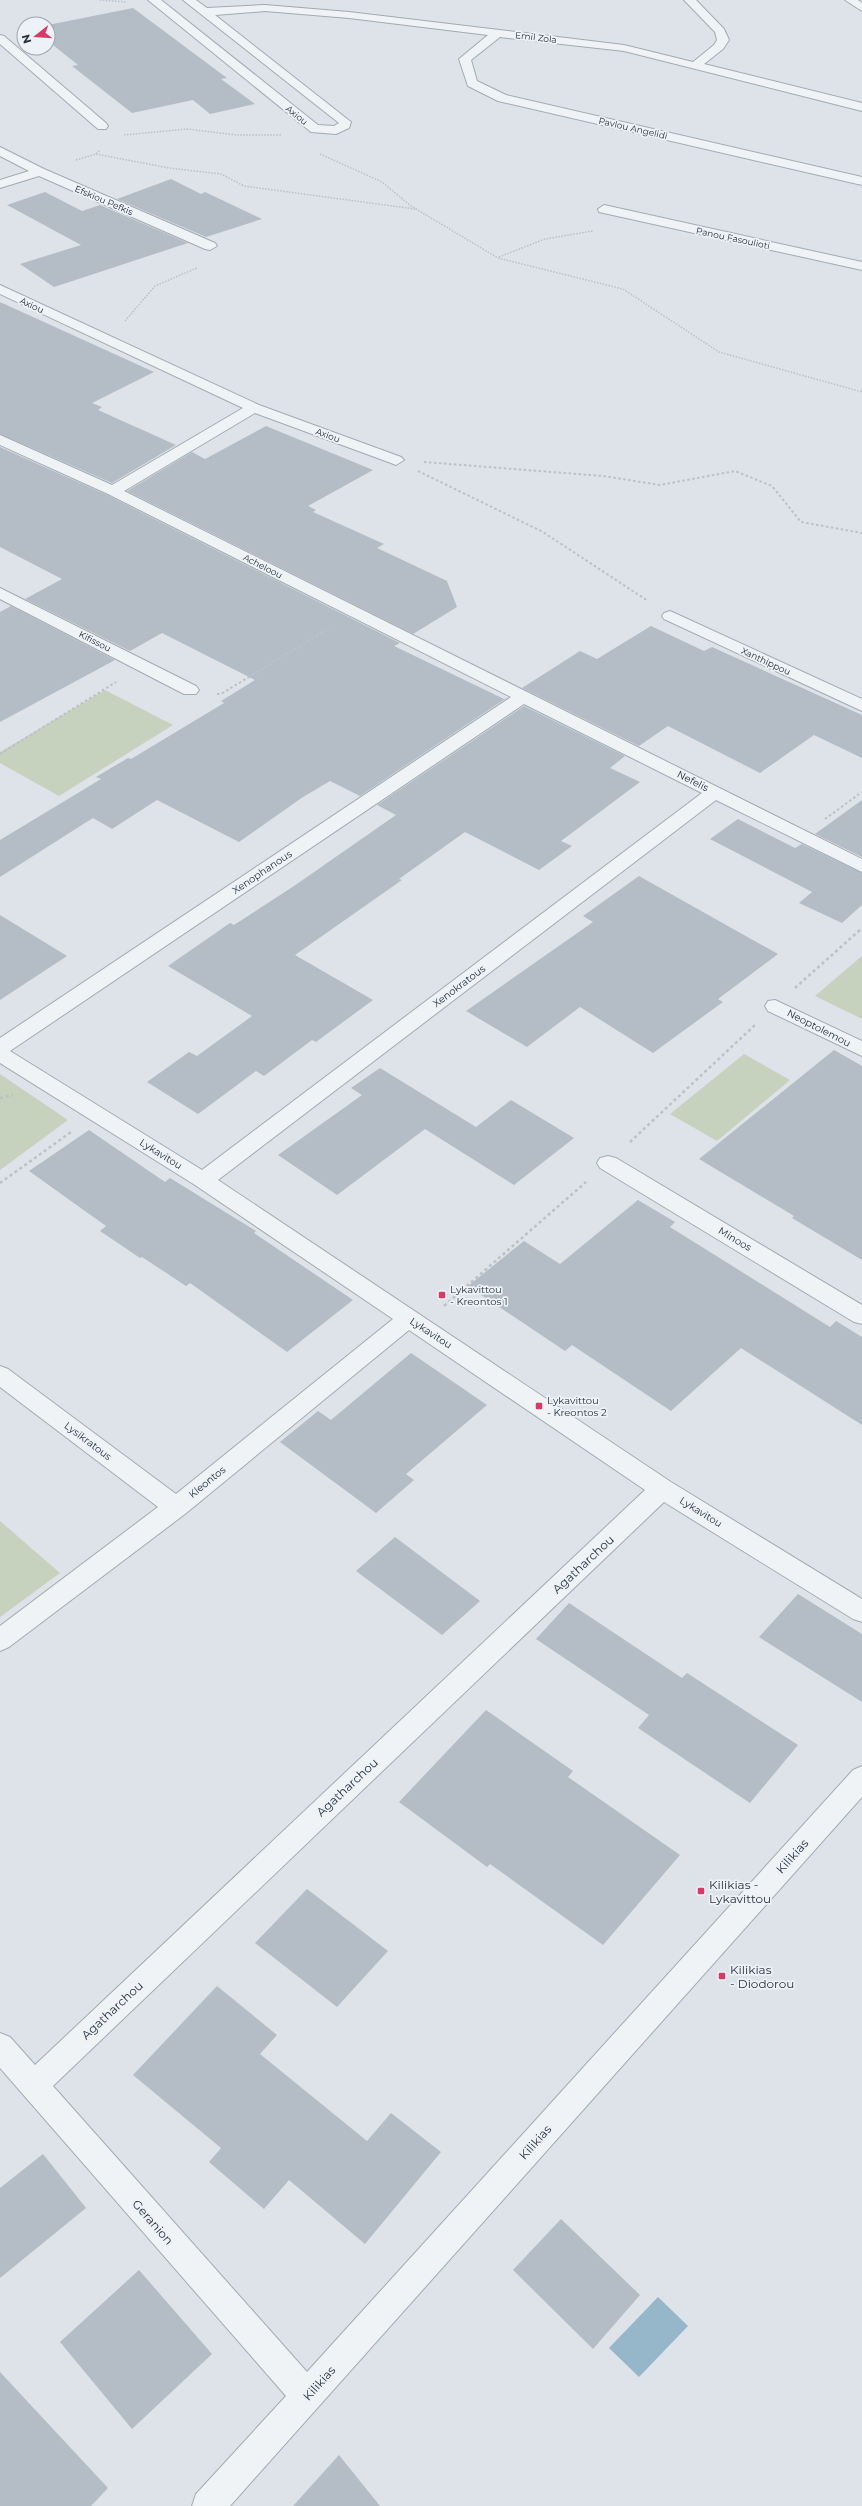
<svg xmlns="http://www.w3.org/2000/svg" width="862" height="2506" font-family="Montserrat,sans-serif">
<style>
.green{fill:#c6d2be}
.water{fill:#96b6ca}
.building{fill:#b4bdc5}
.lines{fill:none;stroke-linecap:round;stroke-linejoin:round}
.minor-casing{stroke:#a2aab2;stroke-width:2}
.path-far2{stroke:#bbc1c6;stroke-width:1.5;stroke-dasharray:1.5 1.5;stroke-linecap:butt}
.path-far1{stroke:#bbc1c6;stroke-width:2;stroke-dasharray:2.5 2.5;stroke-linecap:butt}
.path{stroke:#bbc1c6;stroke-width:2.5;stroke-dasharray:3 3;stroke-linecap:butt}
.minor{fill:#f0f3f6;fill-rule:evenodd}
.poi-dot{fill:#d43b65;stroke:#edf2f6;stroke-width:1.5}
.labels{text-anchor:middle;dominant-baseline:central;stroke-width:3.5;stroke-linejoin:round;paint-order:stroke}
.far-street-label{font-size:9px;fill:#26323f;stroke:#edf2f6}
.street-label{font-size:10px;fill:#26323f;stroke:#edf2f6}
.poi-label{font-size:10px;fill:#26323f;stroke:#edf2f6;text-anchor:start}
.near-street-label{font-size:12px;fill:#26323f;stroke:#edf2f6}
.near-poi-label{font-size:12px;fill:#26323f;stroke:#edf2f6;text-anchor:start}
</style>
<rect width="100%" height="100%" fill="#dde3e8"/>
<g class="green">
<path d="M105,690L173,725L59,796L0,763V752Z"/>
<path d="M862,956V1019L815,996Z"/>
<path d="M744,1054L790,1080L717,1141L670,1114Z"/>
<path d="M0,1074L68,1120L0,1170Z"/>
<path d="M0,1521L60,1573L0,1617Z"/>
</g>
<path class="water" d="M658,2297L688,2326L639,2377L609,2348Z"/>
<g class="building">
<path d="M133,8L227,78L221,79L255,104L210,114L193,100L132,113L72,66L78,65L48,41V25Z"/>
<path d="M171,179L201,194L205,192L262,219L206,237L117,199Z"/>
<path d="M45,192L82,211L100,205L188,243L54,287L20,264L81,245L7,205Z"/>
<path d="M0,302L154,372L92,403L102,407L98,410L176,445L112,483L0,434Z"/>
<path d="M266,426L373,470L308,506L316,510L313,512L384,544L377,548L447,581L457,607L413,634L127,491L192,452L205,459Z"/>
<path d="M0,447L107,495L400,643L394,646L504,699L508,697L360,796L330,781L303,797L239,842L157,800L112,829L93,818L0,877V840L101,779L96,777L128,758L131,759L224,703L221,701L255,680L162,633L130,651L25,599L62,579L0,547Z"/>
<path d="M11,606L115,660L0,722V612Z"/>
<path d="M651,626L704,651L712,647L862,715V758L814,735L760,773L668,726L639,746L522,688L580,651L597,659Z"/>
<path d="M524,706L625,756L610,768L640,782L561,841L572,846L539,870L465,832L399,879L402,880L295,955L373,1000L316,1042L312,1040L264,1076L256,1071L198,1114L147,1082L189,1052L197,1056L252,1016L168,966L230,923L234,925L294,886L396,815L377,805Z"/>
<path d="M862,800V857L815,834Z"/>
<path d="M738,819L795,848L802,844L862,873V905L842,923L799,903L812,892L710,839Z"/>
<path d="M639,876L778,954L718,999L723,1002L653,1053L580,1007L527,1047L466,1011L593,922L583,916Z"/>
<path d="M0,915L67,956L0,1000Z"/>
<path d="M834,1050L862,1066V1260L792,1218L794,1216L699,1159Z"/>
<path d="M380,1068L476,1127L511,1100L574,1138L514,1185L425,1129L337,1195L278,1155L362,1095L351,1088Z"/>
<path d="M89,1130L165,1182L170,1178L256,1231L254,1233L353,1300L287,1352L190,1283L186,1286L142,1257L140,1258L100,1231L106,1226L29,1171Z"/>
<path d="M638,1200L675,1222L670,1227L830,1327L836,1321L862,1337V1425L741,1348L671,1411L572,1345L565,1351L468,1286L524,1241L560,1264Z"/>
<path d="M411,1353L487,1405L406,1474L414,1480L376,1513L280,1442L318,1411L331,1420Z"/>
<path d="M395,1537L480,1601L442,1635L356,1571Z"/>
<path d="M798,1594L862,1634V1702L759,1637Z"/>
<path d="M569,1603L682,1678L687,1673L798,1745L750,1803L638,1728L649,1715L536,1639Z"/>
<path d="M486,1710L573,1771L568,1777L680,1855L603,1945L490,1864L487,1867L399,1802Z"/>
<path d="M307,1889L388,1951L337,2007L255,1943Z"/>
<path d="M217,1986L277,2035L260,2054L367,2141L391,2113L441,2152L365,2244L289,2180L264,2209L209,2162L221,2148L133,2075Z"/>
<path d="M43,2154L86,2208L0,2278V2188Z"/>
<path d="M561,2219L640,2295L593,2349L513,2270Z"/>
<path d="M139,2270L212,2354L132,2429L60,2342Z"/>
<path d="M0,2372L108,2488L91,2506H0Z"/>
<path d="M339,2455L380,2506H293Z"/>
</g>
<g class="lines">
<defs>
<g id="minor">
<path d="M148,0H161L318,125L334,126L339,123L183,0H196L207,8L265,5L349,12L624,45L693,62L714,45L717,40L715,32L684,0H696L724,29L729,40L723,49L704,64L862,103V111L624,51L500,37L471,60L477,81L506,95L862,177V185L498,101L468,86L459,59L488,35L349,18L265,11L215,15L351,122L349,128L336,134L311,132Z"/>
<path d="M845,0H858L862,3V11Z"/>
<path d="M0,35L4,36L106,123L108,126L106,129H98L0,44Z"/>
<path d="M0,147L44,169L215,243L217,246L210,250L205,249L39,176L0,188V180L29,171L0,156Z"/>
<path d="M604,205L862,262V270L599,212L598,209Z"/>
<path d="M0,285L259,405L401,457L404,460L396,465L391,463L255,413L124,491L862,859V872L716,800L218,1180L671,1482L862,1599V1622L853,1619L664,1502L53,2086L307,2372L853,1770L862,1766V1797L230,2506H192L196,2494L286,2396L0,2068V2033L10,2037L35,2065L645,1490L409,1330L185,1514L9,1647L0,1651V1626L158,1507L0,1387V1366L8,1369L176,1494L393,1319L195,1185L0,1063V1038L511,697L108,494L0,445V435L112,485L243,408L0,294ZM524,704L702,793L202,1170L10,1051Z"/>
<path d="M0,588L196,686L199,690L196,694H184L0,599Z"/>
<path d="M670,611L862,699V711L664,619L662,616L664,613Z"/>
<path d="M775,1000L862,1041V1056L768,1011L765,1006L768,1001Z"/>
<path d="M608,1156L616,1158L862,1305V1324L854,1322L600,1168L597,1163L600,1158Z"/>
</g>
</defs>
<use href="#minor" class="minor-casing"/>
<g class="path-far2">
<path d="M100,0L127,2"/>
<path d="M124,135L187,129L236,135H281"/>
<path d="M96,154L169,168L221,174L244,186L415,209"/>
<path d="M320,154L382,182L411,206L498,258L623,289L719,352L862,392"/>
<path d="M76,160L96,154L100,150"/>
<path d="M499,257L545,239L593,231"/>
<path d="M125,321L155,286L197,268"/>
</g>
<g class="path-far1">
<path d="M424,462L603,476L660,485L735,471L772,486L801,522L862,533"/>
<path d="M418,471L543,532L648,601"/>
<path d="M217,694H221L329,628"/>
<path d="M0,754L116,682"/>
<path d="M825,819L862,792"/>
</g>
<g class="path">
<path d="M795,988L862,928"/>
<path d="M0,1098L13,1095"/>
<path d="M630,1142L755,1025"/>
<path d="M0,1183L71,1132"/>
<path d="M444,1306L586,1182"/>
</g>
<use href="#minor" class="minor"/>
</g>
<g class="poi-dot">
<rect x="438" y="1291" width="8" height="8" rx="2"/>
<rect x="535" y="1402" width="8" height="8" rx="2"/>
<rect x="697" y="1887" width="8" height="8" rx="2"/>
<rect x="718" y="1972" width="8" height="8" rx="2"/>
</g>
<g class="labels">
<g class="far-street-label">
<text transform="translate(536 37) rotate(7)">Emil Zola</text>
<text transform="translate(297 115) rotate(39)">Axiou</text>
<text transform="translate(633 128) rotate(13)">Pavlou Angelidi</text>
<text transform="translate(104 200) rotate(23)">Efskiou Pefkis</text>
<text transform="translate(733 238) rotate(12)">Panou Fasoulioti</text>
<text transform="translate(32 305) rotate(25)">Axiou</text>
<text transform="translate(328 435) rotate(20)">Axiou</text>
<text transform="translate(263 566) rotate(27)">Acheloou</text>
<text transform="translate(95 641) rotate(27)">Kifissou</text>
<text transform="translate(766 661) rotate(25)">Xanthippou</text>
</g>
<g class="street-label">
<text transform="translate(693 781) rotate(27)">Nefelis</text>
<text transform="translate(262 872) rotate(-34)">Xenophanous</text>
<text transform="translate(459 986) rotate(-37)">Xenokratous</text>
<text transform="translate(819 1028) rotate(27)">Neoptolemou</text>
<text transform="translate(161 1154) rotate(32)">Lykavitou</text>
<text transform="translate(735 1239) rotate(31)">Minoos</text>
<text transform="translate(431 1333) rotate(33)">Lykavitou</text>
<text transform="translate(88 1441) rotate(37)">Lysikratous</text>
<text transform="translate(207 1482) rotate(-39)">Kleontos</text>
<text transform="translate(701 1512) rotate(32)">Lykavitou</text>
</g>
<g class="poi-label">
<text x="450" y="1289">Lykavittou<tspan x="450" dy="12">- Kreontos 1</tspan></text>
<text x="547" y="1400">Lykavittou<tspan x="547" dy="12">- Kreontos 2</tspan></text>
</g>
<g class="near-street-label">
<text transform="translate(583 1564) rotate(-43)">Agatharchou</text>
<text transform="translate(347 1787) rotate(-43)">Agatharchou</text>
<text transform="translate(792 1856) rotate(-48)">Kilikias</text>
<text transform="translate(112 2010) rotate(-43)">Agatharchou</text>
<text transform="translate(535 2142) rotate(-48)">Kilikias</text>
<text transform="translate(153 2222) rotate(49)">Geranion</text>
<text transform="translate(319 2383) rotate(-48)">Kilikias</text>
</g>
<g class="near-poi-label">
<text x="709" y="1884">Kilikias -<tspan x="709" dy="14">Lykavittou</tspan></text>
<text x="730" y="1969">Kilikias<tspan x="730" dy="14">- Diodorou</tspan></text>
</g>
</g>
<g transform="translate(36 36) rotate(253)"><circle r="19" fill="#edf2f6" stroke="#9da5ad"/>
<path d="M0-3L7 15L0 10L-7 15Z" fill="#d43b65"/>
<text y="-6" font-size="11" font-weight="bold" text-anchor="middle" fill="#26323f">N</text>
</g>
</svg>
